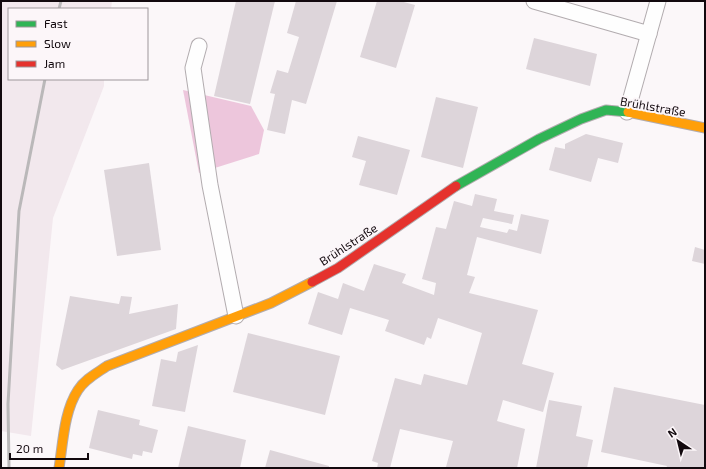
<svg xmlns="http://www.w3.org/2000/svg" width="706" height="469" font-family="'Exo 2',sans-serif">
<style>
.built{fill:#f2e8ed}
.forest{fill:#edc6dc}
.building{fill:#ddd5da}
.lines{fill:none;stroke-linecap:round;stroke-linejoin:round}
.lane-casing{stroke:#b2acaf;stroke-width:17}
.fast-casing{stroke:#b2acaf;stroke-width:11}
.slow-casing{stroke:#b2acaf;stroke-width:11}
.jam-casing{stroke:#b2acaf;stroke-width:11}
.lane{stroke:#fefefe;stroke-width:15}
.fast{stroke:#30b455;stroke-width:9}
.slow{stroke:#ff9f0a;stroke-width:9}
.jam{stroke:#e5322d;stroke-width:9}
.rail{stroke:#bab8b9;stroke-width:3}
.labels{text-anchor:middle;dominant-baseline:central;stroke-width:4;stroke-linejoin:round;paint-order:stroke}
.street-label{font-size:12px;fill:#12090e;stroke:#fcf6f9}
</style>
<rect width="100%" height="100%" fill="#fbf7f9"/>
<path class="built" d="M1,1H112L111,9H9V79H104V86L53,218L31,436L1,431Z"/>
<path class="forest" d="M183,90L251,106L264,130L259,154L199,173Z"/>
<g class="building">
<path d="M236,1H275L250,104L214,96Z"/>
<path d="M296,1H337L306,104L292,100L285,134L267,130L275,94L270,93L277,70L288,73L299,37L287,33Z"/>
<path d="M377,1H400L415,5L396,68L360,57Z"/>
<path d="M534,38L597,54L590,86L526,69Z"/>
<path d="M436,97L478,107L463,168L421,157Z"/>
<path d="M586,134L623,143L618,163L598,158L591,182L549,170L555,147L565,149V144Z"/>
<path d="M358,136L410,150L397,195L359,185L366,161L352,157Z"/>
<path d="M149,163L161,250L117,256L104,170Z"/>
<path d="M475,194L497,199L494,211L514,215L512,224L483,218L480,227L507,233L509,229L517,231L521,214L549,220L541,254L477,237L467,275L475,277L469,293L538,310L522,364L554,373L543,412L503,400L497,421L525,429L517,468H452L446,467L453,441L400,429L390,468H377L378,463L372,461L395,378L421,385L424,374L467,385L482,333L438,318L431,339L427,337L424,345L385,331L389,320L350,308L342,335L308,324L318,292L338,299L343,283L364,291L374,264L406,274L402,283L434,295L436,283L422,279L436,227L446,229L454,201L472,206Z"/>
<path d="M695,247L705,250V264L692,261Z"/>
<path d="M70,296L119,304L121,296L132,297L129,314L178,304L176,329L62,370L56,365Z"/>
<path d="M248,333L340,356L325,415L233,392Z"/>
<path d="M198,345L185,412L152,406L161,359L176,362L178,352Z"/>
<path d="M614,387L705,405V468H666L667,466L601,452Z"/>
<path d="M549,400L582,406L576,436L593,440L587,468H536Z"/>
<path d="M98,410L140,420L139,425L158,430L152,453L143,451L142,456L133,454L132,459L89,448Z"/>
<path d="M188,426L246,440L240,468H178Z"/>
<path d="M270,450L329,466V468H265Z"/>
</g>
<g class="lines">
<defs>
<g id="lane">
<path d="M534,1L649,34"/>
<path d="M199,46L193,68L210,185L236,316"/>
<path d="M627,112L658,1"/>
</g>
<path id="fast" d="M456,186L539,139L581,119L606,110L628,112"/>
<g id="slow">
<path d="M628,112L705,128"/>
<path d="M59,468C63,443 64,411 78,390C85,379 97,373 107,366L271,303L312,282"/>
</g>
<path id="jam" d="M312,282L338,268L456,186"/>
</defs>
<use href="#lane" class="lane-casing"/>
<use href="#fast" class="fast-casing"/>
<use href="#slow" class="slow-casing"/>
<use href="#jam" class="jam-casing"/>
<use href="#lane" class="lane"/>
<use href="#fast" class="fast"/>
<use href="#slow" class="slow"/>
<use href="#jam" class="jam"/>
<g class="rail">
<path d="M59,9L61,1"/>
<path d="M9,468L8,404L19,211L45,79"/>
</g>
</g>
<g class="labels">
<g class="street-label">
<text transform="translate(653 106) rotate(10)">Brühlstraße</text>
<text transform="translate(348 244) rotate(-33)">Brühlstraße</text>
</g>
</g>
<rect width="706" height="469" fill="none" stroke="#12090e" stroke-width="4"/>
<rect x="8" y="8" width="140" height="72" fill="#fcf6f9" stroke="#9e979b"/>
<rect x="16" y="21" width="20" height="6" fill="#30b455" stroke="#9e979b"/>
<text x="44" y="28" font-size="12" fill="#12090e">Fast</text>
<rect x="16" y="41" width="20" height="6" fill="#ff9f0a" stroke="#9e979b"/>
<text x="44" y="48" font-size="12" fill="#12090e">Slow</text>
<rect x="16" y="61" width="20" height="6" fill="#e5322d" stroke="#9e979b"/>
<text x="44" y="68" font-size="12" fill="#12090e">Jam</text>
<g transform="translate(678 441) rotate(325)" stroke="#fcf6f9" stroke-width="3" paint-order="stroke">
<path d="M0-3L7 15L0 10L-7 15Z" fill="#12090e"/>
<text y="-6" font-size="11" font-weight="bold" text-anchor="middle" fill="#12090e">N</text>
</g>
<path d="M10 453v6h78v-6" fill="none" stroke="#12090e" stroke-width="2"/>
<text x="16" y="453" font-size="12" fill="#12090e" stroke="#fcf6f9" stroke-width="3" paint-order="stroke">20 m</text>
</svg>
